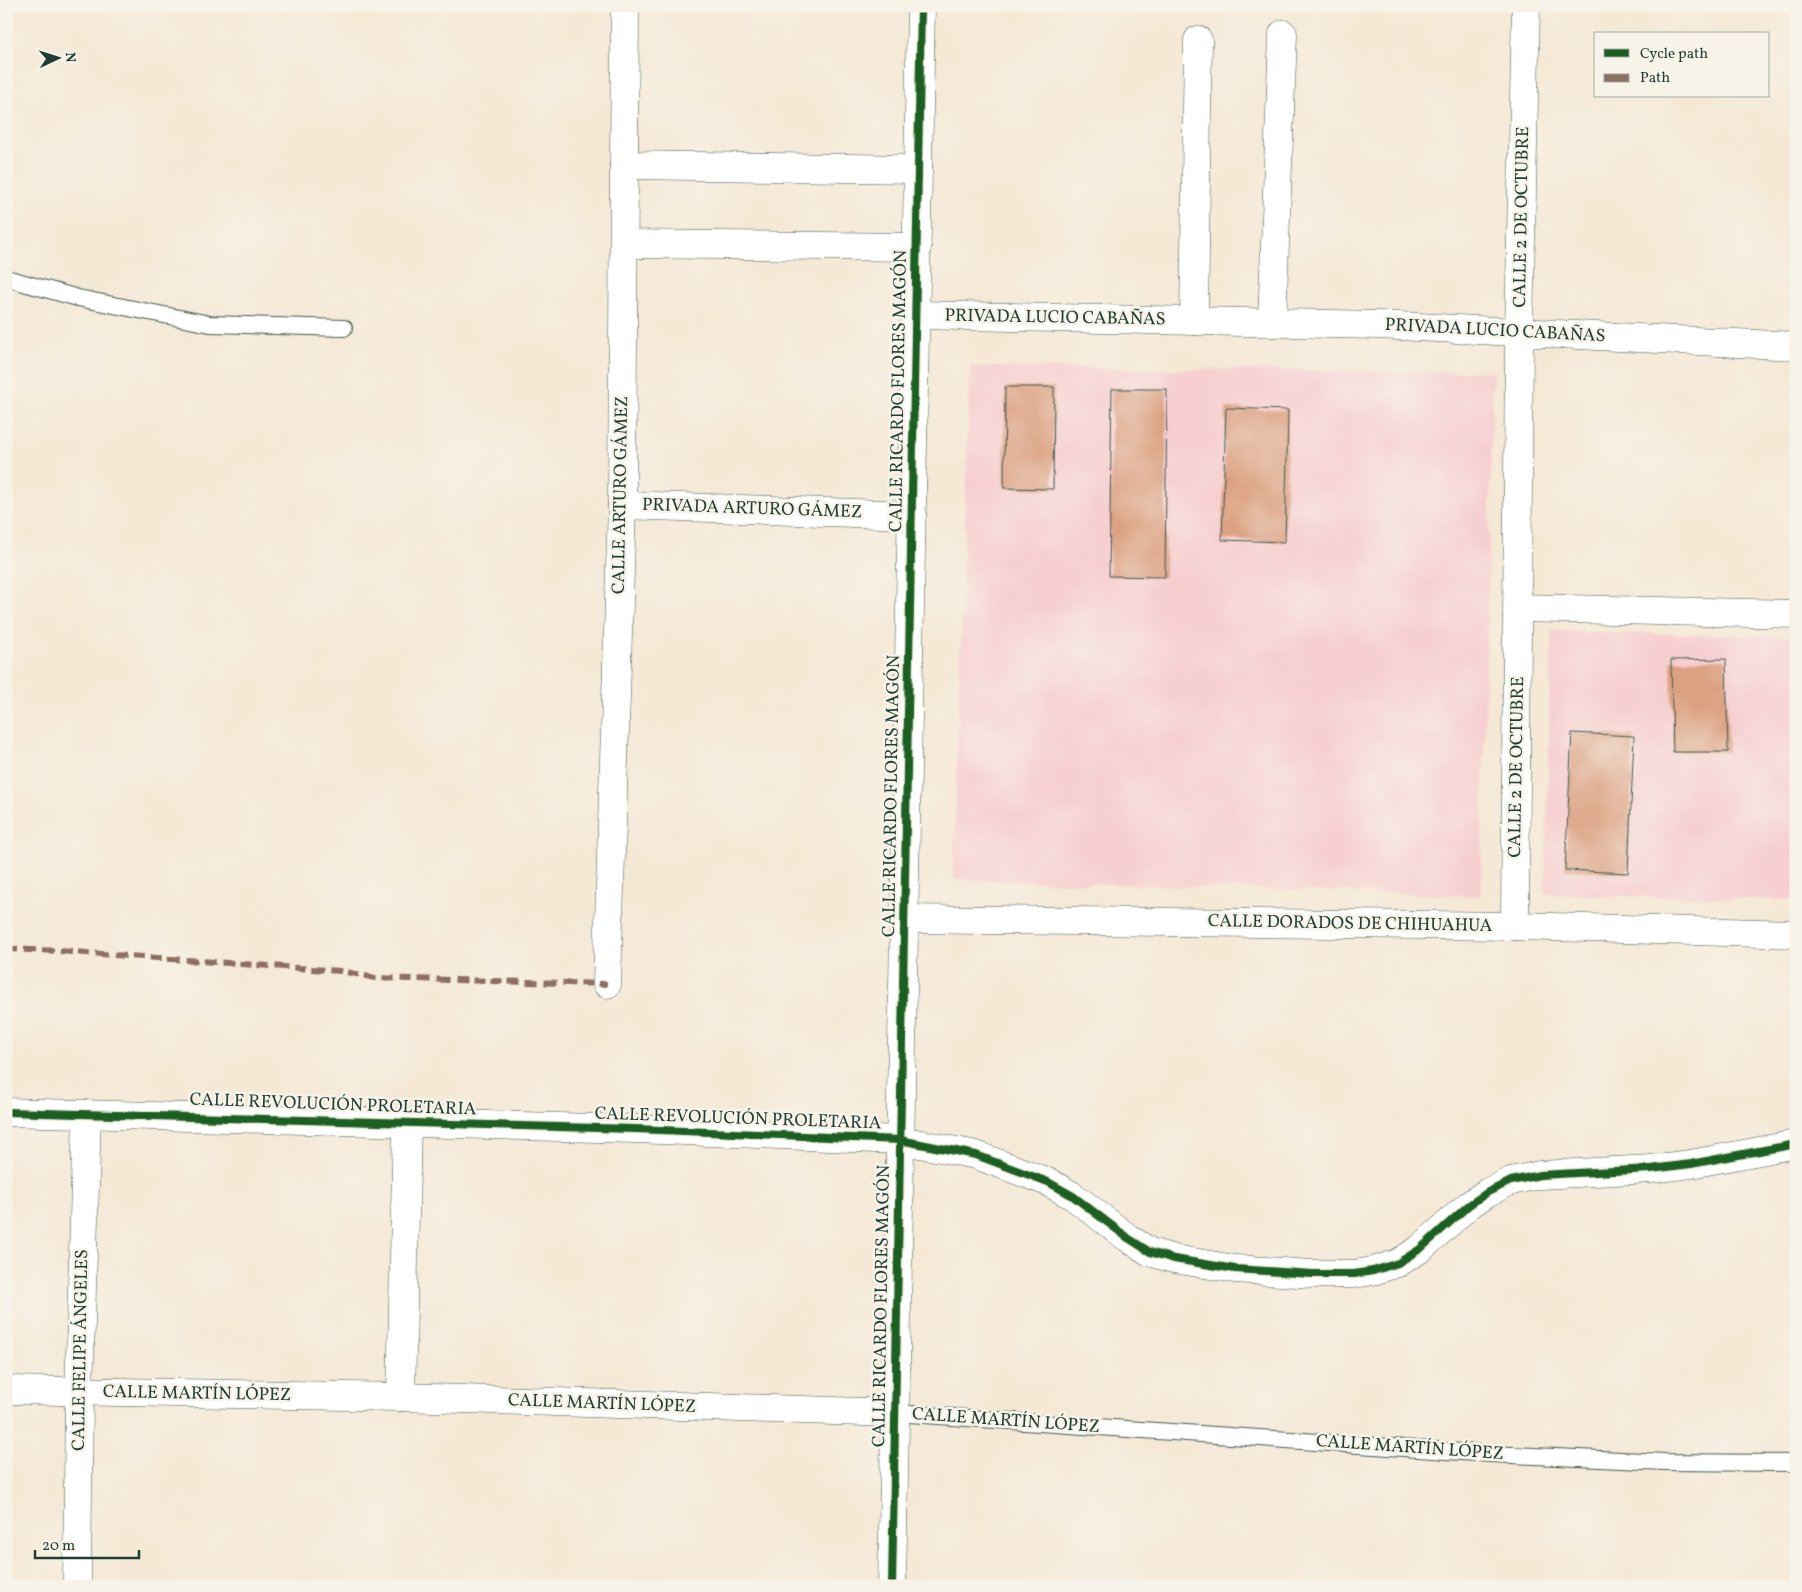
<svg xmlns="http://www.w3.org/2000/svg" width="1802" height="1592" font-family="Vollkorn,serif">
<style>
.built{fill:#f7cfd0}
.building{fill:#dca082}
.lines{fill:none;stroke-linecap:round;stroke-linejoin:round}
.lane-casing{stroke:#3f574c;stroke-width:18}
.street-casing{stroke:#3f574c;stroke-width:29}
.lane{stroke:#fff;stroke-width:16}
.street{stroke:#fff;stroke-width:28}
.quiet{stroke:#8d6e63;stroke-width:6;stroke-dasharray:12 6;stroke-linecap:butt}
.cycleway-casing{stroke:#f7f3e8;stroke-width:11}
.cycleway{stroke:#1b5e20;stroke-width:8}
.labels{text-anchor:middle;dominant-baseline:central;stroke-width:5;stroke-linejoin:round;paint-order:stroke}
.street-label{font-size:18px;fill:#1f3d34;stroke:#f7f3e8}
</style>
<rect width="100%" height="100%" fill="#f7f3e8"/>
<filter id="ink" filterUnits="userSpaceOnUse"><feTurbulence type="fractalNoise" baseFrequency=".02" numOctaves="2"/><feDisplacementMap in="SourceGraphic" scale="10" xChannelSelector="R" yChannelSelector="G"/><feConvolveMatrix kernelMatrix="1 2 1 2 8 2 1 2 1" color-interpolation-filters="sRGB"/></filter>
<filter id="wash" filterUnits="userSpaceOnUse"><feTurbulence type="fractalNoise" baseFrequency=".0096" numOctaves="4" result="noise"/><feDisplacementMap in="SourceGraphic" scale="20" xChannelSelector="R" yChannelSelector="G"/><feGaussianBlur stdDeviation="1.12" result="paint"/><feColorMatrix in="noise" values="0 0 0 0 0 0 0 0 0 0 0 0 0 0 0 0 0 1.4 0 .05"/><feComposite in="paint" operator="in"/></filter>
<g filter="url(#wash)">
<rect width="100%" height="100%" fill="#f5e8d5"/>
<g class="built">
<path d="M970,367L1493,372L1481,896L953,879Z"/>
<path d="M1552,631L1796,637V900L1545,894Z"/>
</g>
<g id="blocks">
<g class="building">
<path d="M1005,387H1054L1053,489L1004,488Z"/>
<path d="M1112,389H1167L1165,577L1109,576Z"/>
<path d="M1226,408L1288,410L1285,542L1222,540Z"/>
<path d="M1726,659L1728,752H1673L1671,660Z"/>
<path d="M1572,733L1634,736L1628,873L1565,870Z"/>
</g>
</g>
</g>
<g filter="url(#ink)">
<use href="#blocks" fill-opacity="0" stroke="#3f574c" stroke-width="1"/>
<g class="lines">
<defs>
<g id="lane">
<path d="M6,278L78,298L210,324L344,328"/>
<path d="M895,1413L1491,1454L1665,1462L1796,1463"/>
</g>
<g id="street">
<path d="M624,165L918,169"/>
<path d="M624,244L917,247"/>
<path d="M916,315L1378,325L1796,346"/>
<path d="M1194,321L1198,40"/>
<path d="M1272,323L1283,34"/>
<path d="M622,505L912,515"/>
<path d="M1518,608L1796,614"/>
<path d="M904,919L1515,926L1796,934"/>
<path d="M1515,926L1519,331L1526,6"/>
<path d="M607,984L622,505L625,6"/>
<path d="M6,1112L635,1129L900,1140L976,1155L1048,1182L1073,1196L1128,1238L1150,1252L1174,1259L1235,1269L1312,1274H1354L1373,1271L1398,1263L1420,1249L1469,1205L1488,1192L1511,1181L1540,1175L1651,1169L1691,1164L1796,1144"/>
<path d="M6,1390L401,1397L895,1413"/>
<path d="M401,1397L407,1122"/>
<path d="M77,1586L79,1392L87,1114"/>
<path d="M892,1586L921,6"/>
</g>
</defs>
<use href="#lane" class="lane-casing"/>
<use href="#street" class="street-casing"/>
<use href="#lane" class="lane"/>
<use href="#street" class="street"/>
<path class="quiet" d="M6,949L59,951L341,971L375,978L607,984"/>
<defs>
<g id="cycleway">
<path d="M6,1112L635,1129L900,1140L976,1155L1048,1182L1073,1196L1128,1238L1150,1252L1174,1259L1235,1269L1312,1274H1354L1373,1271L1398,1263L1420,1249L1469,1205L1488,1192L1511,1181L1540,1175L1651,1169L1691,1164L1796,1144"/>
<path d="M892,1586L921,6"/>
</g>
</defs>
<use href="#cycleway" class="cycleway-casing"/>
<use href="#cycleway" class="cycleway"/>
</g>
</g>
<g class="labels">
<g class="street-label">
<text transform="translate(1522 217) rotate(-89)">CALLE 2 DE OCTUBRE</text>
<text transform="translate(1055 318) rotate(1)">PRIVADA LUCIO CABAÑAS</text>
<text transform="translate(1495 331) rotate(3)">PRIVADA LUCIO CABAÑAS</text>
<text transform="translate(899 391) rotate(-89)">CALLE RICARDO FLORES MAGÓN</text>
<text transform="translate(621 495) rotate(-89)">CALLE ARTURO GÁMEZ</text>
<text transform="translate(752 509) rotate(2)">PRIVADA ARTURO GÁMEZ</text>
<text transform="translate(1517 767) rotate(-89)">CALLE 2 DE OCTUBRE</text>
<text transform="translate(892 796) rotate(-89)">CALLE RICARDO FLORES MAGÓN</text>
<text transform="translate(1350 924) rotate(1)">CALLE DORADOS DE CHIHUAHUA</text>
<text transform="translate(333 1105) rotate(2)">CALLE REVOLUCIÓN PROLETARIA</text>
<text transform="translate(738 1119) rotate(2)">CALLE REVOLUCIÓN PROLETARIA</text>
<text transform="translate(882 1306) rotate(-89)">CALLE RICARDO FLORES MAGÓN</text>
<text transform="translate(81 1350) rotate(-89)">CALLE FELIPE ÁNGELES</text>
<text transform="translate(197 1394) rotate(1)">CALLE MARTÍN LÓPEZ</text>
<text transform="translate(602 1404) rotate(2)">CALLE MARTÍN LÓPEZ</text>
<text transform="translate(1006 1421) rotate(4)">CALLE MARTÍN LÓPEZ</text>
<text transform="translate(1410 1448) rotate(4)">CALLE MARTÍN LÓPEZ</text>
</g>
</g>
<rect width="1802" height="1592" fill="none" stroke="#f7f3e8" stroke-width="25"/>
<rect x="1594" y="32" width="175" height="65" fill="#f7f3e8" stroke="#a1aaa0"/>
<rect x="1604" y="49" width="25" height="8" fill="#1b5e20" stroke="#a1aaa0"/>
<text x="1640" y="58" font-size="15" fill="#1f3d34">Cycle path</text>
<rect x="1604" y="74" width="25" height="8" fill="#8d6e63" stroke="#a1aaa0"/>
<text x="1640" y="82" font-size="15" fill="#1f3d34">Path</text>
<g transform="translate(58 58) rotate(86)" stroke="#f7f3e8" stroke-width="4" paint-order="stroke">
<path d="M0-4L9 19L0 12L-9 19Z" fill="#1f3d34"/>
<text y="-8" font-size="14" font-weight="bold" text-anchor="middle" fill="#1f3d34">N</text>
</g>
<path d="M35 1550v8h104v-8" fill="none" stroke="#1f3d34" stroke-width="2.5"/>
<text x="42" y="1550" font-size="15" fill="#1f3d34" stroke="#f7f3e8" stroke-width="4" paint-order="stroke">20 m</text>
</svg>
